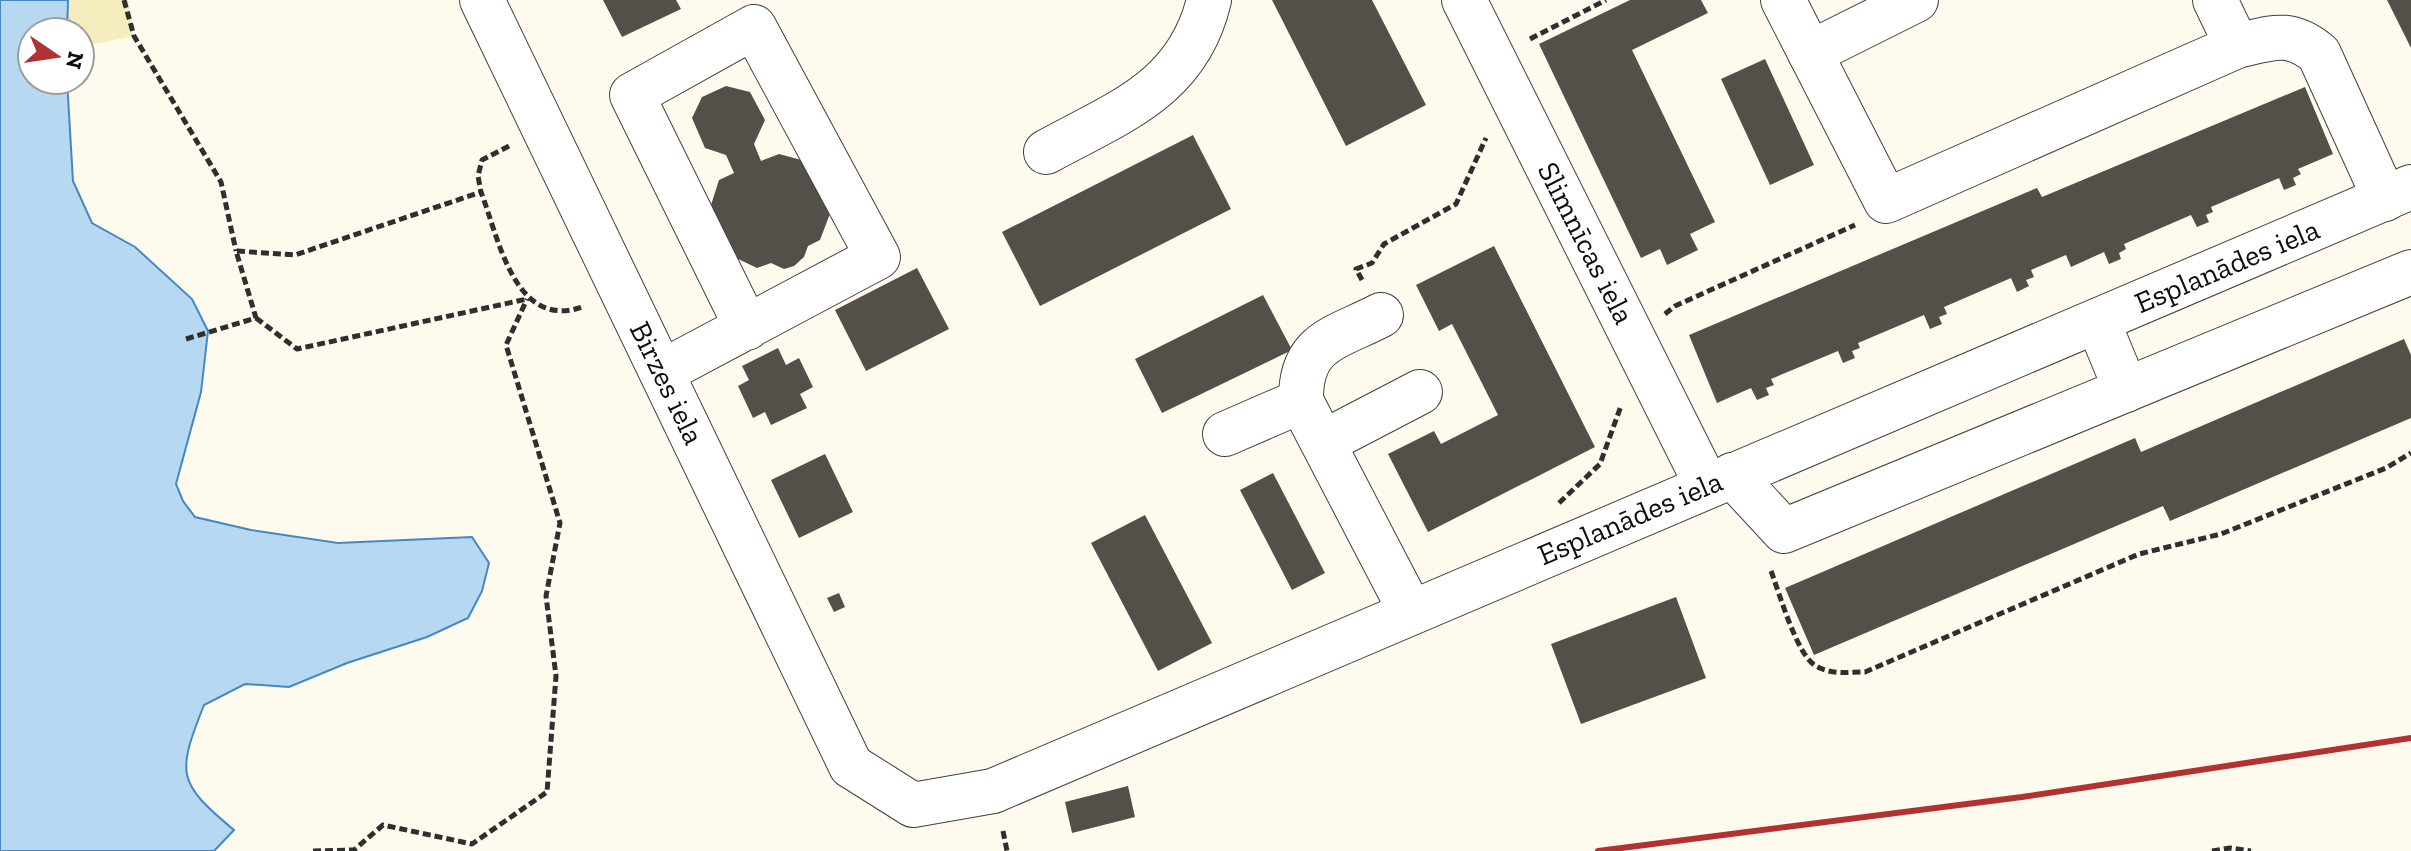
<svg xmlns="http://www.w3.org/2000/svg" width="2411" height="851" font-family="'Zilla Slab',serif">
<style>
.sand{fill:#f5edbe}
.water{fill:#b7d8f1;stroke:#4488c2;stroke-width:2}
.building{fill:#554f4a}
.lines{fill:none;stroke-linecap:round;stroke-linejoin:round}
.minor-casing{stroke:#404040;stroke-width:46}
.path{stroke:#2f2f2f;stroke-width:5;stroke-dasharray:8 4;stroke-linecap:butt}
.minor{stroke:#fff;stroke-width:44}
.rail{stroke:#b13231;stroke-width:6}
.labels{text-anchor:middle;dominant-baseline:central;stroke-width:8;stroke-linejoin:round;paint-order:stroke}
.street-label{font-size:30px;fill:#0d0d0d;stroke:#fff}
</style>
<rect width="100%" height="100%" fill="#fefbee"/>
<path class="sand" d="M68,0H128L134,36L80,47V32H67Z"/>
<path class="water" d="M0,0H68L67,32H32V80H67L73,181L92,223L135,247L192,299L208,331L201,392L176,484L183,501L195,517L251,530L338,543L472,537L489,563L482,591L468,618L427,637L347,663L289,687L245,684L204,705C177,773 176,782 234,830L214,851H0Z"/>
<g class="building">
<path d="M603,0H676L681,9L622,37Z"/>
<path d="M1272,0H1372L1426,105L1346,146Z"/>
<path d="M1630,0H1701L1708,13L1632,50L1715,222L1690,234L1698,250L1667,265L1660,249L1641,258L1539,44Z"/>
<path d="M2387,0H2411V48Z"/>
<path d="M1765,59L1814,165L1770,185L1721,79Z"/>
<path d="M726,86L750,92L765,120L754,144L761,161L779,154L809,162L831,211L820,240L808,246L804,257L794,266L784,269L771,263L757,268L730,255L710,208L719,180L734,173L726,155L705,148L692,118L702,97Z"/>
<path d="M2305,87L2333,154L2298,169L2301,174L2293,178L2296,185L2284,190L2279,178L2211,207L2213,212L2206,215L2209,222L2197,227L2191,215L2124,244L2126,249L2119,253L2121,259L2109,264L2104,252L2071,267L2066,255L2031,270L2034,277L2026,280L2029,286L2017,292L2011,278L1944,307L1947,314L1939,317L1942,324L1930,329L1924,315L1858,343L1860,348L1852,351L1855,358L1843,363L1838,351L1771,379L1774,385L1766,388L1769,395L1757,400L1751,388L1717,403L1689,335L2037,188L2042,197Z"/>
<path d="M1193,135L1231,209L1040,306L1002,232Z"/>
<path d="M1494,246L1595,447L1428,532L1388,454L1434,431L1441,444L1498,415L1452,324L1439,331L1416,285Z"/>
<path d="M917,268L949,329L866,371L835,310Z"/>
<path d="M1263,295L1292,350L1162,413L1135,359Z"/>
<path d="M2404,339L2411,355V418L2170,521L2163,506L1814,655L1785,588L2135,438L2141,452Z"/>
<path d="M778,348L786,365L799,358L813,387L800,394L807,408L771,425L765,412L753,418L738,386L749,380L742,366Z"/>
<path d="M825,454L853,512L799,538L771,480Z"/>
<path d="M1273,473L1325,573L1292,590L1240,490Z"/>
<path d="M1145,515L1212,643L1158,671L1091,543Z"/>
<path d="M839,593L845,607L834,612L827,598Z"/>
<path d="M1676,597L1706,678L1581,724L1551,644Z"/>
<path d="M1128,786L1135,817L1072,833L1065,802Z"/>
</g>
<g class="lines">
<defs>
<g id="minor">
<path d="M482,0L851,766L913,805L993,791L2411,187"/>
<path d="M1464,0L1707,486"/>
<path d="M1783,0L1886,201L2237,46C2272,38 2289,29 2319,54L2385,199"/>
<path d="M2215,0L2237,46"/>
<path d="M1810,53L1916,0"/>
<path d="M1046,152C1119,112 1188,89 1209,0"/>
<path d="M2098,322L2126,390"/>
<path d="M662,372L878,257L754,27L632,95L747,328"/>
<path d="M1301,401C1300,341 1335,339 1381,315"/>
<path d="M1225,434L1301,401L1411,612"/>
<path d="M1324,442L1420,392"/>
<path d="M1732,475L1784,531L2411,272"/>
</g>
</defs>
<use href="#minor" class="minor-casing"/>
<g class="path">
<path d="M124,0L134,36L221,182L236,251"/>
<path d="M1530,39L1606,0"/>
<path d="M509,146L482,160L478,176L481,192C499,239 515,333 585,306"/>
<path d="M1362,280L1356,269L1372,263L1384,244L1456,204L1486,138"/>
<path d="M1665,314L1675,306L1855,225"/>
<path d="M256,318L297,349L527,299"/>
<path d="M186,339L256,318L236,251L295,255L481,192"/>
<path d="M1559,503L1600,464L1621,406"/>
<path d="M1771,571C1779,592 1797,656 1816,666C1831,675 1848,672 1865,672L2139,554L2221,534L2386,468L2411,453"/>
<path d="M1003,831L1007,851"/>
<path d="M313,851L354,850L383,825L472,844L547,792L556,676L546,596L560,523L506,345L527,299"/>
<path d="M2212,851L2230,848L2251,851"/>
</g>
<use href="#minor" class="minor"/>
<path class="rail" d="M1598,851L2022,797L2411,738"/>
</g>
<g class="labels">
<g class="street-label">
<text transform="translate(1586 243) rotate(63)">Slimnīcas iela</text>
<text transform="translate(2227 266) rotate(-23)">Esplanādes iela</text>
<text transform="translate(667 383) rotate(64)">Birzes iela</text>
<text transform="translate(1630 518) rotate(-23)">Esplanādes iela</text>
</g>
</g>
<g transform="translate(56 56) rotate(103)"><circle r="38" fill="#ffffff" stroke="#9e9e9e" stroke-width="2"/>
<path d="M0-6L14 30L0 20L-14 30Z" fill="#b13231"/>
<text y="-12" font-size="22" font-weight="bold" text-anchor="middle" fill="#0d0d0d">N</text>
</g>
</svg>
